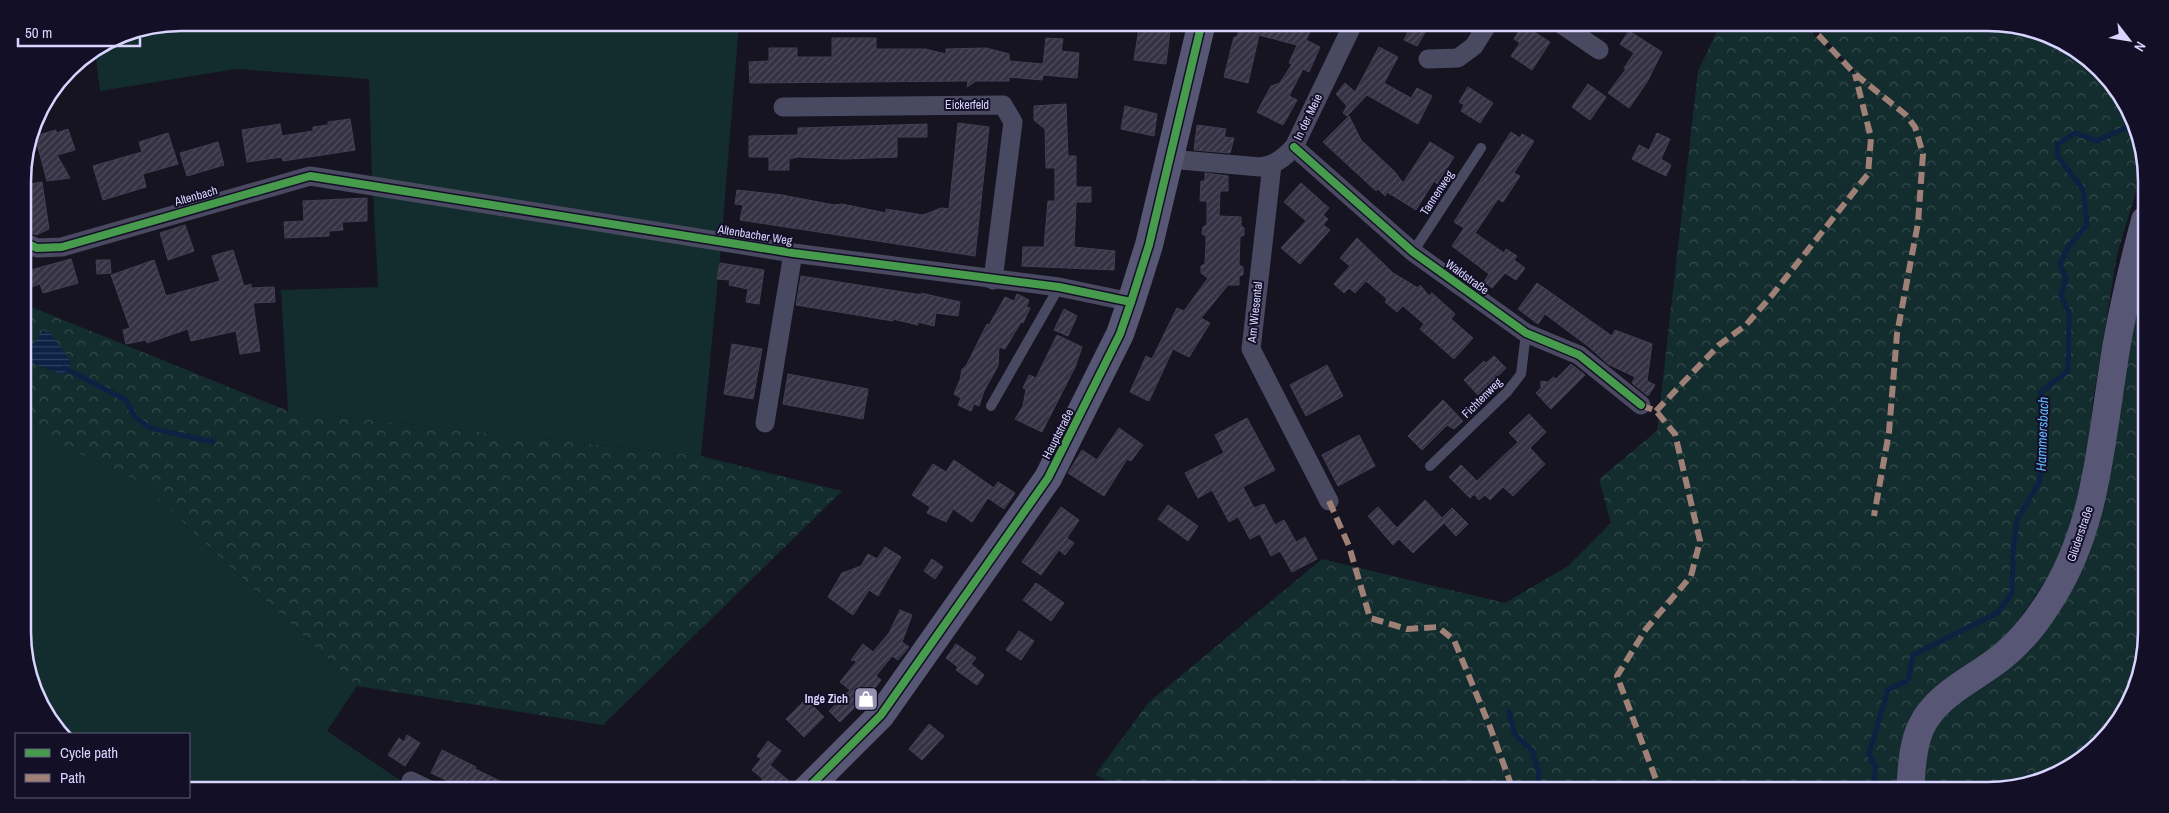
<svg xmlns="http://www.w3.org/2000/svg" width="2169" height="813" font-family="'Archivo Narrow',sans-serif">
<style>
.green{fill:#132c2d}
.forest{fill:url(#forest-crowns)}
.water{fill:url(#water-rules)}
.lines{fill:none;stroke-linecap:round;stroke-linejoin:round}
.stream{stroke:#0d2144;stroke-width:5}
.building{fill:url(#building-hatch);stroke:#433f54}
.service{stroke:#4a4962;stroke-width:10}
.minor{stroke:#4a4962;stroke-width:19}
.secondary{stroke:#575674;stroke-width:28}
.quiet{stroke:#9e8076;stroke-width:6;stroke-dasharray:12 6;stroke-linecap:butt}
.cycleway-casing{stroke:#130f26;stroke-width:11}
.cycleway{stroke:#469c4c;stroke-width:8}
.labels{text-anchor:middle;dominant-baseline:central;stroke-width:4;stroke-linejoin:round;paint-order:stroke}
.street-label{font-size:12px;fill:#d9d4ff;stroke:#130f26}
.poi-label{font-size:12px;font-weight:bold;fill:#d9d4ff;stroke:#130f26;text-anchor:end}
.water-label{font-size:14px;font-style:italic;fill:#62b6ff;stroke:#130f26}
.rim{fill:none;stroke:#d9d4ff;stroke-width:2.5}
</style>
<defs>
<pattern id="forest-crowns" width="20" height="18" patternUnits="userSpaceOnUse" patternTransform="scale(1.25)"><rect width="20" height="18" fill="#132c2d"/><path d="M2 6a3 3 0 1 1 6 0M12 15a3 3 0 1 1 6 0" fill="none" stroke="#354a4c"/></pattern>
<pattern id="water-rules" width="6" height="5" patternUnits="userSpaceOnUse" patternTransform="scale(1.25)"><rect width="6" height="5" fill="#0d2144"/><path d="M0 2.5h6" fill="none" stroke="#304060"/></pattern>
<pattern id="building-hatch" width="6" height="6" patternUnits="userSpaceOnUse" patternTransform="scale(1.25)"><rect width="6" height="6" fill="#343243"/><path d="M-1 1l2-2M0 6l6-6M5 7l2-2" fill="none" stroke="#514f5f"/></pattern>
</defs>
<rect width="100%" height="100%" fill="#161421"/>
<g class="green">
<path d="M181,22H662L739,25L722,233L372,178L369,79L236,69L100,91L95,51L121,34Z"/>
<path d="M373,192L721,247L701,456L288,411L281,290L378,287Z"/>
<path d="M24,427L140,482L357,686L327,731L403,782L420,790H189V734H61L26,662Z"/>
</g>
<g class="forest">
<path d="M1988,22L2038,31L2107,77L2130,111L2145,162L2117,255L2093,401L2088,451L2072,522L2052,572L2015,625L1992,648L1935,687L1910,717L1903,739L1897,790H1127L1095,775L1149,702L1322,559L1505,603L1568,566L1611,523L1599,479L1657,431L1698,71L1721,23H1802L1854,75V70L1810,23Z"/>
<path d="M2145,259L2146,632C2144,648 2144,669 2137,684C2114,742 2060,787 1996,790C1971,792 1945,790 1920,790L1930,735L1955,701L2063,600Z"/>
<path d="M24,304L288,411L701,456L842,491L603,725L357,686L140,482L24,427Z"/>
</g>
<path class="water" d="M43,330L50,333L71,362L65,375L26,361L24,357Z"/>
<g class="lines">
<g class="stream">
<path d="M24,347L33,351"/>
<path d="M64,368L126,400L135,417L150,428L213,442"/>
<path d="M1509,712L1515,735L1532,750L1539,773L1537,790"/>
<path d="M1872,790L1876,768L1869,754L1888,690L1908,680L1913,655L1997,613L2012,593L2013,551L2017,520L2040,481L2041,392L2068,371L2069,313L2061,296L2066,279L2060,264L2068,247L2087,225L2083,189L2058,157L2057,145L2075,133L2097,141L2134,124"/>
</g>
</g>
<g class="building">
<path d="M1140,22H1171L1166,64L1134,60Z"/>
<path d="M1227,22H1315L1306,40L1320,47L1309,72L1303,69L1289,96L1297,100L1283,125L1257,112L1271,86L1280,83L1292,64L1289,63L1297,45L1259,35L1248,83L1224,77L1234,37H1237L1239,30L1227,27Z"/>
<path d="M1413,22H1431L1417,46L1404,40Z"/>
<path d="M1523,25L1550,42L1532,70L1511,56L1520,43L1514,39Z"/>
<path d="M1629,31L1662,52L1647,82L1629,108L1608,93L1626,69L1624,68L1634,53L1620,44Z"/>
<path d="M832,38H876V49H925L946,54V49L986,48L1009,54V61L1043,64L1046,38L1063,39L1061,51L1079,53L1077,78L1043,75L1042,80L1009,77V81H976L967,87L968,81L750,83L749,62L769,61V48H797V57H832Z"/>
<path d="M1379,47L1398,57L1384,83L1411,98L1417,88L1432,96L1418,124L1367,95L1347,116L1343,113L1347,106L1336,94L1345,83L1355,92Z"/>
<path d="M1588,84L1606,97L1590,120L1572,107Z"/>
<path d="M1468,87L1493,103L1480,123L1461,111L1464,105L1459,102Z"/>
<path d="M1066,104L1068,156H1076V187H1091V202H1076L1074,247L1115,251L1114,270L1022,266L1023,247H1044L1048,201H1055V168H1046L1045,129L1034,120V106Z"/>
<path d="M1125,106L1157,114L1154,136L1121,129Z"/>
<path d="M1349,116L1361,140L1395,172L1403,183L1430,142L1454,157L1437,184L1434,181L1416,210L1387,192L1385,196L1378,189L1376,191L1323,142Z"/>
<path d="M350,119L355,150L283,161L282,157L247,162L242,130L280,124L282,136L313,131V127L328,125V122Z"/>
<path d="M958,123L989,127L975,256L740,220L743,205L735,204L737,190L782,195L834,205L842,204L886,213V209L923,215L941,208L949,209Z"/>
<path d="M927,124V137H897V157L844,159L798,157L789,159V170H769V157H749V136L798,135V128Z"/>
<path d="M1197,125L1226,129L1224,137L1234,138L1230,153L1194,150Z"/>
<path d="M68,129L75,150L57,155L70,178L47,181L35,136L56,130V133Z"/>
<path d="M1511,132L1520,138L1522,134L1534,141L1514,173L1520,176L1503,202L1498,199L1475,233L1504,253L1506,249L1517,256L1514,260L1525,268L1516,280L1505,273L1492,288L1484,282L1489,274L1452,246L1464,228L1454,222Z"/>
<path d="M168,133L178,164L143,174L146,187L103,200L93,166L142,152L139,142Z"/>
<path d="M1657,133L1670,139L1661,159L1671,165L1666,176L1632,159L1639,145L1649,150Z"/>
<path d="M218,142L224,165L187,176L180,153Z"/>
<path d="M1205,173L1228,176V191H1220L1219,216L1241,217V226L1244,228V235L1240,237L1239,265L1243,267V275L1239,276V285H1228L1201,318L1210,323L1189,357L1173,349L1149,401L1130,392L1146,356L1152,359L1177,308L1184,311L1208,278L1201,273V266L1205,264L1206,243V236L1202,234L1203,227L1207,225V201H1200L1201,181H1205Z"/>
<path d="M42,182L49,229L36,235L26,231L23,185Z"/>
<path d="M1301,183L1329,208L1323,215L1328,219L1323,225L1330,230L1300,264L1281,248L1306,221L1284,202Z"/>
<path d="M367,198V221L342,222L343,230L329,231V236L285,238L284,222L304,221L303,201Z"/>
<path d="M185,225L194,251L168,260L160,233Z"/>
<path d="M1357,238L1393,273L1418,288L1420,285L1429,296L1432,293L1455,314L1451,319L1473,338L1454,359L1420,329L1424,324L1403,306L1397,312L1385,302L1387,299L1366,281L1355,293L1349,288L1344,293L1334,284L1350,266L1340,258Z"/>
<path d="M233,250L244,286L251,284V288L274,287L275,302L253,303L260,351L240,354L236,331L191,341L188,329L147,343L146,340L126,344L123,330L130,328L111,275L154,260L166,296L220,281L212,256Z"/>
<path d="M71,259L78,283L43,293L40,284L31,287L27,271Z"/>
<path d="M96,260H110L111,273L97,274Z"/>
<path d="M720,263L764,270L759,304L746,302L748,289L729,285L730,280L717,279Z"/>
<path d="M801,276L922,295L921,293L960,302L958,316L936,313L934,326L918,322V325L893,319V321L796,305Z"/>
<path d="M1537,283L1612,336L1615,330L1652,344L1647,381L1655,385L1648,396L1632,383L1635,377L1608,364L1589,347L1545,314L1538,324L1518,309Z"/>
<path d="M1017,294L1029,300L1026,307L1030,308L1023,323L1021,322L1005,349L999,347L998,366L984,391L979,406L974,404L971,411L958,405L961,398L954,394L960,380L962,369L966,366L987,324L989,325L1005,297L1014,301Z"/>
<path d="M1064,309L1077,316L1068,336L1054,330Z"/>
<path d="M1057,335L1082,347L1075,367L1042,432L1015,419L1023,406L1026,389L1023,388L1029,375L1036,378Z"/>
<path d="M732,344L762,349L753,399L724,394Z"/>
<path d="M1494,356L1506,368L1478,395L1464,380L1484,361L1486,363Z"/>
<path d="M1571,364L1585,375L1551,409L1536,393L1541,388V381L1548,382L1553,377L1556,379Z"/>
<path d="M1327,365L1343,396L1306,416L1290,385Z"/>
<path d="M788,374L868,389L863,419L783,404Z"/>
<path d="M1443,400L1463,421L1454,429L1447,425L1422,450L1408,436Z"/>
<path d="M1529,414L1546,432L1530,448L1545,464L1513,496L1503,487L1490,500L1485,495L1479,500L1474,494L1470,498L1449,477L1461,465L1477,481L1518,442L1509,433Z"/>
<path d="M1247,418L1275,470L1243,487L1254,508L1264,504L1275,525L1284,520L1296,542L1305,537L1317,559L1292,572L1280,551L1271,556L1260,534L1250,539L1238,517L1229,522L1212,490L1198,498L1185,473L1224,453L1215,435Z"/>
<path d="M1119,428L1143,445L1131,461L1127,459L1104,496L1068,473L1082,450L1097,460Z"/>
<path d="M1359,435L1375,466L1338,486L1322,455Z"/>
<path d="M954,460L994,488L998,482L1015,493L1004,509L988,498L972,522L953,509L946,522L927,513L930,507L912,495L933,464L946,472Z"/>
<path d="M1425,500L1442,518L1452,508L1468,524L1456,536L1444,523L1413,553L1399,539L1393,545L1368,516L1378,507L1397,528Z"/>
<path d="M1168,505L1198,526L1188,541L1158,519Z"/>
<path d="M1061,507L1079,520L1067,538L1074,543L1065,555L1059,550L1041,575L1022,562Z"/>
<path d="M885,547L901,557L878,596L869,590L853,615L828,597L842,573L861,566L868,554L877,559Z"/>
<path d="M932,559L943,567L935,579L924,571Z"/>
<path d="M1036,583L1064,603L1051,621L1023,600Z"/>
<path d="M900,610L912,615L902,642L909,647L898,660L892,656L876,676L881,680L864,702L862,700L840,722L829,711L850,690L840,682L857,661L851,660L863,644L873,652L889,633Z"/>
<path d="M1019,631L1034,641L1021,660L1006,650Z"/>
<path d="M956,644L976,658L971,664L984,675L977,685L956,670L958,667L946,658Z"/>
<path d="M806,699L824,717L804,737L786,719Z"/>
<path d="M929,724L944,736L922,760L909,749Z"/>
<path d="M407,735L420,743L405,766L388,755L399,738L404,742Z"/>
<path d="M768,741L781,751L770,765L788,780L779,790H754L763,779L752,770L761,759L757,756Z"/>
<path d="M442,750L476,767L475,769L519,790H467L431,773Z"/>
</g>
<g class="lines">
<g class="service">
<path d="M1413,252L1481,148"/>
<path d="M991,406L1059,287"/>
<path d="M1430,466L1507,392L1521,374L1526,333"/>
</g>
<g class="minor">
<path d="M1558,22L1599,50"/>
<path d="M1428,59L1458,58L1474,46L1489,22"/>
<path d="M783,107L1003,105L1013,122L993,280"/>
<path d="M1294,147L1413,252L1526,333L1579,355L1641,405"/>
<path d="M1169,159L1260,167C1275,165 1284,158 1294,147L1354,22"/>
<path d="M1272,165L1251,349L1329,501"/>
<path d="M23,242L37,248L62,247L310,176L793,253L1059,287L1131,302"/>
<path d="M765,423L793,253"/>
<path d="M411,781L430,790"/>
</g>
<g class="secondary">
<path d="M806,790L881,715L1048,478L1120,334L1131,302L1149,245L1202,22"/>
<path d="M1910,790C1912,769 1912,747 1921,727C1937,693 1975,679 2003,656C2020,642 2035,624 2047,605C2095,534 2100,450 2113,368C2120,318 2132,269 2145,220"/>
</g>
<g class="quiet">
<path d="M1806,22L1855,74L1906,115L1915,127L1923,154L1918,223L1897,334L1889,432L1874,516"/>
<path d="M1641,405L1656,411L1675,434L1700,541L1691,576L1646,629L1617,676L1660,790"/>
<path d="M1656,411L1719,345L1746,325L1773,294L1868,174L1871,138L1855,74"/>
<path d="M1329,501L1349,546L1370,618L1407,629L1438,627L1454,640L1490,727L1513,790"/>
</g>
<defs>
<g id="cycleway">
<path d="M1294,147L1413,252L1526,333L1579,355L1641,405"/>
<path d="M23,242L37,248L62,247L310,176L793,253L1059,287L1131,302"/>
<path d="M806,790L881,715L1048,478L1120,334L1131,302L1149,245L1202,22"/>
</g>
</defs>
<use href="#cycleway" class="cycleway-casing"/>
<use href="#cycleway" class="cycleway"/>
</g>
<defs>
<symbol id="shop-square" viewBox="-11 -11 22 22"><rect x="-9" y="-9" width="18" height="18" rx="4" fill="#9591b1" stroke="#130f26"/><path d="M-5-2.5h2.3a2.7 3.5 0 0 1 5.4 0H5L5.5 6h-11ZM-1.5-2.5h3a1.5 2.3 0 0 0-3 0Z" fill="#fff"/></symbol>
</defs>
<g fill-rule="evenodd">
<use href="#shop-square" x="852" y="685" width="28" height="28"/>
</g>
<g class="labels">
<g class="street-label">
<text x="967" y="105">Eickerfeld</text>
<text transform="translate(1308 117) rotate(-64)">In der Meie</text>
<text transform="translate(1437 193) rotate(-57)">Tannenweg</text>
<text transform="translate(196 196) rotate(-16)">Altenbach</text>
<text transform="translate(755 235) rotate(9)">Altenbacher Weg</text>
<text transform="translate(1467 277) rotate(36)">Waldstraße</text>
<text transform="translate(1255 312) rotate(-84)">Am Wiesental</text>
<text transform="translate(1482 398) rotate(-45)">Fichtenweg</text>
<text transform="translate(1058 434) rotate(-63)">Hauptstraße</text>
<text transform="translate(2080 534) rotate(-71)">Glüderstraße</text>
</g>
<g class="poi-label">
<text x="848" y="699">Inge Zich</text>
</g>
<g class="water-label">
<text transform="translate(2042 434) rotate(-88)">Hammersbach</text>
</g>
</g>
<path d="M0 0H2169V813H0ZM181 31H1988A150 150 0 0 1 2138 181V632A150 150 0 0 1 1988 782H181A150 150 0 0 1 31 632V181A150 150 0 0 1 181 31Z" fill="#130f26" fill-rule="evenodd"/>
<path class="rim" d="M181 31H1988A150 150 0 0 1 2138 181V632A150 150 0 0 1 1988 782H181A150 150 0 0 1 31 632V181A150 150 0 0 1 181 31Z"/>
<rect x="15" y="733" width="175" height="65" fill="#130f26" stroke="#625e7d"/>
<rect x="25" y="749" width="25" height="8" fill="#469c4c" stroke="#625e7d"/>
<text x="60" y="758" font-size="15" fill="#d9d4ff">Cycle path</text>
<rect x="25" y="774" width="25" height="8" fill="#9e8076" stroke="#625e7d"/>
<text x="60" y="783" font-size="15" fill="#d9d4ff">Path</text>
<g transform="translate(2129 40) rotate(121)" stroke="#130f26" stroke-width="4" paint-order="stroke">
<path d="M0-4L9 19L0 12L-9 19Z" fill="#d9d4ff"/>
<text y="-8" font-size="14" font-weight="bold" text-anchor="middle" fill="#d9d4ff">N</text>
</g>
<path d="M18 38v8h122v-8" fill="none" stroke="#d9d4ff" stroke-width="2.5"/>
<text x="25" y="38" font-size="15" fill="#d9d4ff" stroke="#130f26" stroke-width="4" paint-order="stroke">50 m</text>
</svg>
